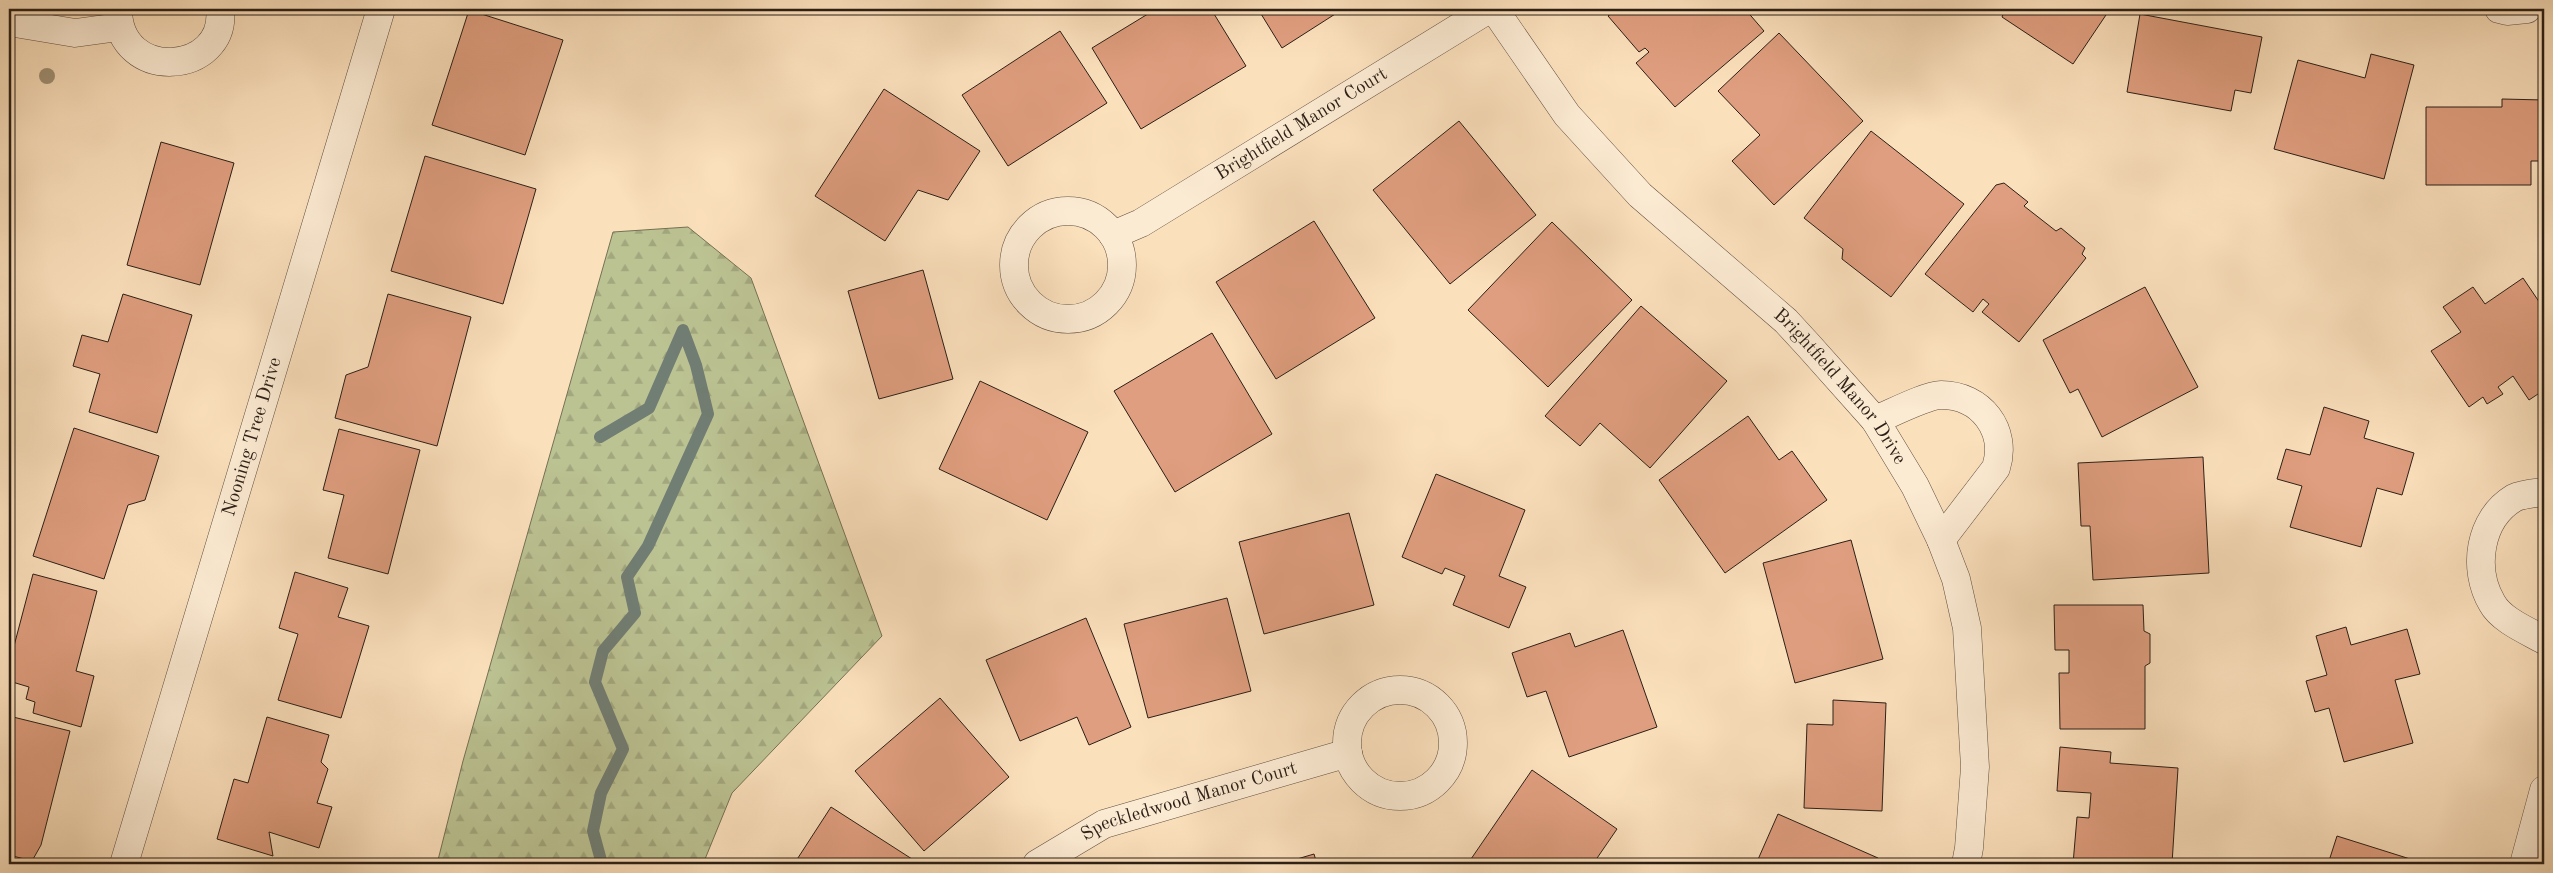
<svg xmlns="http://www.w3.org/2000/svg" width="2553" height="873" font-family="'Old Standard TT',serif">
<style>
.forest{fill:url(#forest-firs);stroke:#747154}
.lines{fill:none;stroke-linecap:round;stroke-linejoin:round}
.stream{stroke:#717e74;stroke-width:12}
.building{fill:#df9e7f;stroke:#2b1f16}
.street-casing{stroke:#5f4f40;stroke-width:29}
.street{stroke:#fcebd3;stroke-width:28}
.tree{fill:#a09176}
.labels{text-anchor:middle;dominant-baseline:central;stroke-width:5;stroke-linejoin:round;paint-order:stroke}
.street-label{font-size:19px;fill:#2b1f16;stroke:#fcebd3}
</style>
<defs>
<pattern id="forest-firs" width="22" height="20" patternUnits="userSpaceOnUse" patternTransform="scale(1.25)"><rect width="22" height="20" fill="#bcc393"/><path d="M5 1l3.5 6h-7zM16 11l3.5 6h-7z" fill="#a2a77e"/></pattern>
</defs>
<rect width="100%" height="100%" fill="#fbe0bc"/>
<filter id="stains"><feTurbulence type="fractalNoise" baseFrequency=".004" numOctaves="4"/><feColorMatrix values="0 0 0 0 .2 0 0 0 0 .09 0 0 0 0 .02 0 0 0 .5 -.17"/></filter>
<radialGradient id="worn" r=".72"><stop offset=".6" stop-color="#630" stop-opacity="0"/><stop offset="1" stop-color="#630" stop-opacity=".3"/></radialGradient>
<path class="forest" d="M688,227L751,278L882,636L732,793L703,864H437L463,761L613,232Z"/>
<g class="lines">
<path class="stream" d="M600,437L649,408L683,330L696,365L708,414L648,546L627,577L635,613L603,651L595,682L623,749L601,793L593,831L602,864"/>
</g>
<g class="building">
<path d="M1156,9H1211L1246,66L1141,129L1092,48Z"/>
<path d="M1258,9H1343L1282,48Z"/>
<path d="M1617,9H1745L1764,31L1675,107L1636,63L1649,52L1645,48L1639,52L1608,16Z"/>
<path d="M2005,9H2110L2073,64L2002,17Z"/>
<path d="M469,10L563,40L525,155L432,125Z"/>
<path d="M2140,14L2262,37L2251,93L2235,90L2231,111L2127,92Z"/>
<path d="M1060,31L1107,103L1008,166L962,95Z"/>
<path d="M1779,33L1863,121L1774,205L1732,161L1760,135L1718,91Z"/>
<path d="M2371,54L2414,65L2384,179L2274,149L2298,60L2365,78Z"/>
<path d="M884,89L980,151L948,200L918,190L885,241L815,196Z"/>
<path d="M2502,99L2544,100V161H2531V185H2426V107H2502Z"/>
<path d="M1459,121L1536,215L1450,284L1373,190Z"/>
<path d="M1871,131L1964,204L1891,297L1842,259L1843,249L1804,218Z"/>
<path d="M161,142L234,163L200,285L127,265Z"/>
<path d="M425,156L536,189L503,304L391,271Z"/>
<path d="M2004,183L2028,202L2024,206L2056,231L2061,228L2085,248L2082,254L2086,258L2019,342L1982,312L1989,304L1983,299L1973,312L1925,274L1996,185Z"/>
<path d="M1314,221L1375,318L1276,379L1216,282Z"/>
<path d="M1552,222L1632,300L1548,387L1468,310Z"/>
<path d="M923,270L953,379L879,399L848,291Z"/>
<path d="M2523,278L2544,309V328L2541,330L2544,335V390L2529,400L2513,376L2498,387L2503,394L2487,404L2483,397L2469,407L2431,351L2461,332L2443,307L2473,287L2485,304Z"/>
<path d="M2145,287L2198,387L2102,437L2078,389L2070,393L2043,340Z"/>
<path d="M123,294L192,315L157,433L89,412L100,374L73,366L82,335L108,342Z"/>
<path d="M388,294L471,317L437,446L335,418L346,375L368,367Z"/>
<path d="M1641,306L1727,381L1650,468L1600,423L1580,446L1545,416Z"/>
<path d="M1212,333L1272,434L1175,492L1114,391Z"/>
<path d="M980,381L1088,432L1047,520L939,469Z"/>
<path d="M2324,407L2369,421L2364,438L2414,453L2402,495L2377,488L2361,547L2290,527L2302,486L2277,479L2286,449L2310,455Z"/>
<path d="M1748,416L1779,460L1792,451L1827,500L1725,573L1659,480Z"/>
<path d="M74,428L159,456L145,500L128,505L104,579L33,556Z"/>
<path d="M339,429L420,450L388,574L328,558L344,495L323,490Z"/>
<path d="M2203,457L2209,573L2093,580L2090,526H2081L2078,463Z"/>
<path d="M1436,474L1525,510L1499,576L1526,587L1509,628L1453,605L1465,576L1445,568L1442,574L1402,557Z"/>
<path d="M1349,513L1374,605L1264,634L1239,542Z"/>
<path d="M1851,540L1883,659L1795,683L1763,563Z"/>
<path d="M295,572L348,588L338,617L369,626L341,718L278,700L298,634L279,628Z"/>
<path d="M33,574L97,591L76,671L94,676L81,727L33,713L35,702L26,699L29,687L9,681V665Z"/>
<path d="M1227,598L1251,691L1148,718L1124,624Z"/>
<path d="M2054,605H2143L2144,631L2150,634V663L2145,666V729H2060L2059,673H2069V650H2055Z"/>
<path d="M1086,618L1131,727L1089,745L1077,717L1020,741L986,660Z"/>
<path d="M2346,627L2351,645L2407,629L2420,674L2395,680L2413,743L2344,762L2329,708L2315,712L2306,681L2327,675L2316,636Z"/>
<path d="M1623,630L1657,727L1569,757L1546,691L1527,697L1512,653L1570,633L1575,647Z"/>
<path d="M940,698L1009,777L924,851L855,771Z"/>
<path d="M1833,700L1886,703L1882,811L1804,808L1807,724L1833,725Z"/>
<path d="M9,716L70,731L41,845L32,861L9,855Z"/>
<path d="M267,717L329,735L321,762L328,769L317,803L332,807L319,848L269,832L273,856L217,839L234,779L248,783Z"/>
<path d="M2060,747L2111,752L2110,763L2178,768L2172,864H2073L2077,817L2089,818L2091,793L2057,791Z"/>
<path d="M1532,770L1617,829L1593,864H1479L1471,859Z"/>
<path d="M831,807L912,859L908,864H794Z"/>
<path d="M1778,814L1878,858L1875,864H1756Z"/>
<path d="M2337,836L2407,858L2427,864H2328Z"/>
<path d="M1314,854L1317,864H1279L1287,862Z"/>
</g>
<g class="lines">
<defs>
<g id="street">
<path d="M118,9C118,84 228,75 220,9"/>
<path id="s1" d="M1494,9L1567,115L1640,195L1786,321L1809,346L1875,420L1915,486L1941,540L1956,579L1967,628L1975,767L1969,848L1966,864"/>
<path d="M2499,9L2507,11L2527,9"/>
<path d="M9,22L75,33L119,27"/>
<circle cx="1068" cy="265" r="54"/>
<path id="s2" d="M1113,235L1141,223L1489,9"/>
<path d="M1875,420C1890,414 1927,395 1941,395C1981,395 2008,430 1996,468L1941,540"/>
<path d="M2544,492C2536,493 2522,494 2514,498C2479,519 2472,569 2492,603C2501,620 2528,631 2544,640"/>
<circle cx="1400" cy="743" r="53"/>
<path id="s3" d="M124,864L381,9"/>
<path id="s4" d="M1037,864L1104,824L1348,753"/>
<path d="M2524,864L2544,790"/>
</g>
</defs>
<use href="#street" class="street-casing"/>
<use href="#street" class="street"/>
</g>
<circle class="tree" cx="47" cy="76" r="8"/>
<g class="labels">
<g class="street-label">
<text stroke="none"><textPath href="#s2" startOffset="219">Brightfield Manor Court</textPath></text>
<text stroke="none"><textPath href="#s1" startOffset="515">Brightfield Manor Drive</textPath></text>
<text stroke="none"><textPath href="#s3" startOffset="446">Nooning Tree Drive</textPath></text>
<text stroke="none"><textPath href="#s4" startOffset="166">Speckledwood Manor Court</textPath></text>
</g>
</g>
<rect width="2553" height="873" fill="none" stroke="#fbe0bc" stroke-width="30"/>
<rect x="10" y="10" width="2533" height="853" fill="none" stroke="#2b1f16" stroke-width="2.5"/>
<rect x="15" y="15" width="2523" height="843" fill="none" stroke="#2b1f16"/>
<rect width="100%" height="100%" filter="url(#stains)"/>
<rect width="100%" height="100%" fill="url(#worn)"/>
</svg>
